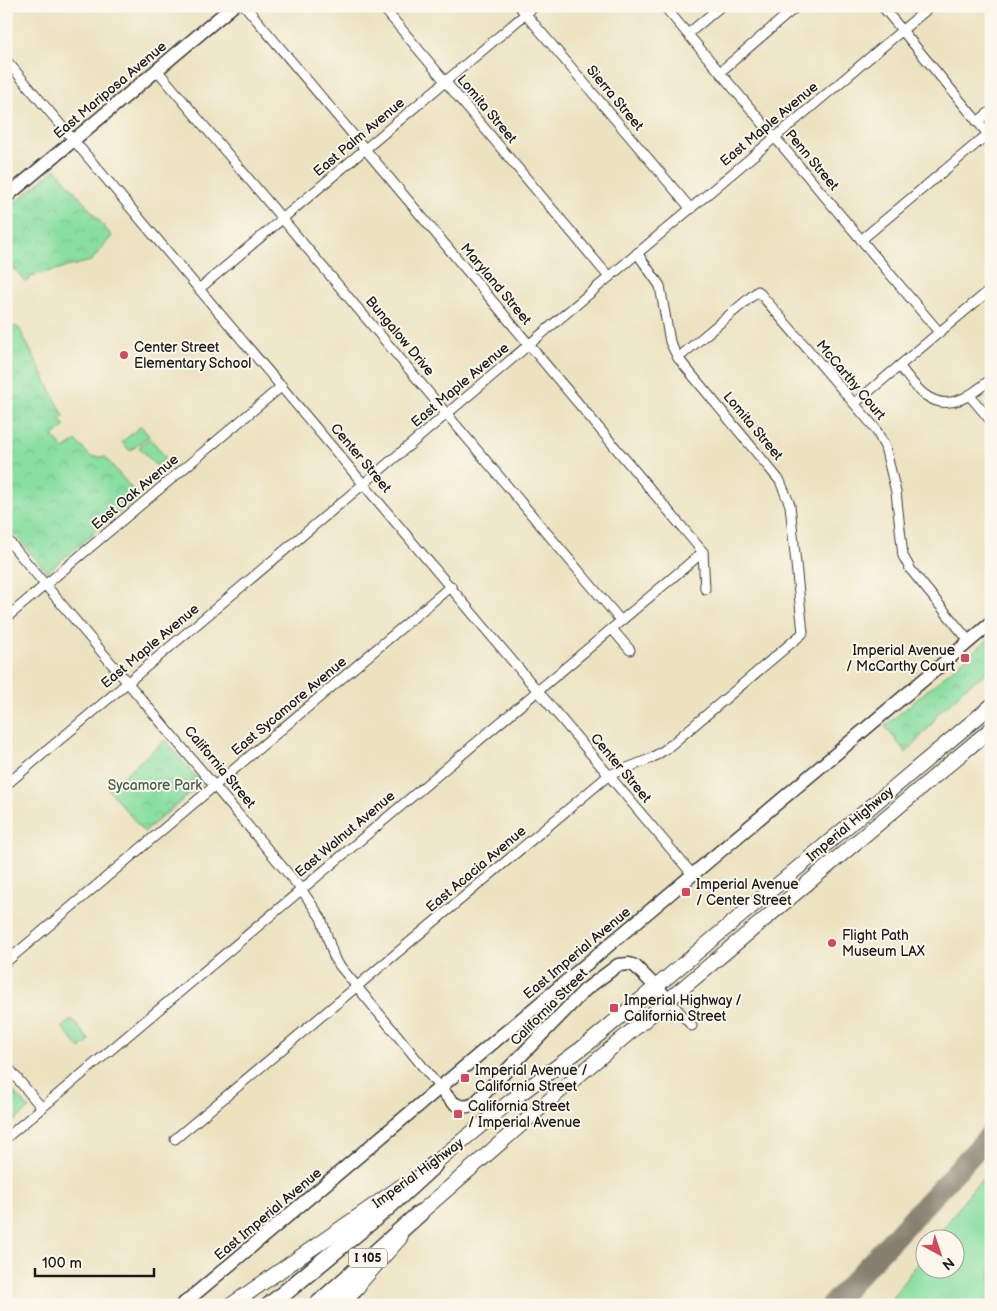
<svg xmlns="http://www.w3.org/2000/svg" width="997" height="1311" font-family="'Balsamiq Sans',sans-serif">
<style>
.green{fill:#89dea1;stroke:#527d5e}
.park{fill:url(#park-crowns);stroke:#527d5e}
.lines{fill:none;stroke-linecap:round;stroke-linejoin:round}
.taxiway{stroke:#847f6e;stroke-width:21}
.street-casing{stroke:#3b3a35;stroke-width:11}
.secondary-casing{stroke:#3b3a35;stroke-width:15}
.primary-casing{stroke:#3b3a35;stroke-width:16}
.highway-casing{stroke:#3b3a35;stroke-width:19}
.street{stroke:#fff;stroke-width:9}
.secondary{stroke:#fff;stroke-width:12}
.primary{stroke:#fff;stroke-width:14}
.highway{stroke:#fff;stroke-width:16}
.poi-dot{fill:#d1495b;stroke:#fbf7ec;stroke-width:2}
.labels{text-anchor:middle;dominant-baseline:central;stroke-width:4;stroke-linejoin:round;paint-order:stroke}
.shield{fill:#fbf7ec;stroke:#5f5e5a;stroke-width:1}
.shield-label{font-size:12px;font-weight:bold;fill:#1c1c1c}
.street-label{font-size:14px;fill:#1c1c1c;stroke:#fbf7ec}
.poi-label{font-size:14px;fill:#1c1c1c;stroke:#fbf7ec;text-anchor:start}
.park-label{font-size:14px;fill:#42604b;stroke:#fbf7ec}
</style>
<defs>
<pattern id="park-crowns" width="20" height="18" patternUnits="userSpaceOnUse" patternTransform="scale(1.25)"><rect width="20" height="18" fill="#89dea1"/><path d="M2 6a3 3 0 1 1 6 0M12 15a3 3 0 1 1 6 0" fill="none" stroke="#76be8a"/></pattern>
</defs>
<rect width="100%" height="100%" fill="#fbf7ec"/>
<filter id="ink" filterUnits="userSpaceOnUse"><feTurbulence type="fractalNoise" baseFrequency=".02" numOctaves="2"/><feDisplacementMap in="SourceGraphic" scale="10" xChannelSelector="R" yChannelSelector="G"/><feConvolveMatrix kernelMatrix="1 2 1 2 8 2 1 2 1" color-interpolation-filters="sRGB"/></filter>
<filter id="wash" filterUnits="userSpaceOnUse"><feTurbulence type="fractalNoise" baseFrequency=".0096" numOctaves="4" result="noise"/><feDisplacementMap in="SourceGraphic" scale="20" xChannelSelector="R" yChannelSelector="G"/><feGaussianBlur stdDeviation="1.12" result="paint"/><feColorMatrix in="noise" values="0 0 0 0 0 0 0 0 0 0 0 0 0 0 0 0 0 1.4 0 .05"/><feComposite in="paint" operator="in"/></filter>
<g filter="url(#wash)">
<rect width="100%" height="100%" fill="#ece2c0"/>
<g class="green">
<path d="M141,426L149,436L130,451L122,442Z"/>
<path d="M150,438L166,458L156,466L139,447Z"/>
<path d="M72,1019L90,1041L80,1049L62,1027Z"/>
<path d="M991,1170V1297L983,1305H887L924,1254V1268H954V1238H936L972,1190Z"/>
</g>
<g class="park">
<path d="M56,169L112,236L91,261L34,275L26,282L6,259V210Z"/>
<path d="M14,326L19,328L64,416L60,420L65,426L53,437L64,449L76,441L91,457H105L138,496L47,572L6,524V462L15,454L6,443V428L9,425L6,421V332Z"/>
<path d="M991,637V669L963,689L956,698L938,713L931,725L906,753L885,726Z"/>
<path d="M165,740L201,784L144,832L108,789Z"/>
<path d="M6,1083L29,1109L7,1127L6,1126Z"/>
</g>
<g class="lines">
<path class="taxiway" d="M831,1305L991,1134"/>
</g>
</g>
<g filter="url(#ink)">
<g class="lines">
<defs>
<g id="street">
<path d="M245,6L703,552L705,589"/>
<path d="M382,6L609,277"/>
<path d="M519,6L691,209"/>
<path d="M664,6L939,332"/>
<path d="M882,6L991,138"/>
<path d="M688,34L721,6"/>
<path d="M6,60L692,874"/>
<path d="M157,70L621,621"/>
<path d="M720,72L797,6"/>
<path d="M977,122L991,111"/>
<path d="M861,240L988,134"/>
<path d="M199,289L535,6"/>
<path d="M678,358L758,291L875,428L885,447L896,492L903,556L911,570L969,641"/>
<path d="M899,366C907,375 915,388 925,395C949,413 972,395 991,379"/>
<path d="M970,396L991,421"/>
<path d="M855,403L991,289"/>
<path d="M6,538L301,889L321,918L335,960L391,1028"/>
<path d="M6,618L282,386"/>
<path d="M612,629L630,650"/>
<path d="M6,785L931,6"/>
<path d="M6,962L451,586"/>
<path d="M669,1000L692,1026"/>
<path d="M393,1030L440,1088"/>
<path d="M6,1065L42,1108"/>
<path d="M6,1138L703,552"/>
<path d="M175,1139L609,775L650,759L666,749L803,633L790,505L780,481L678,358L670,342L660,286L637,253"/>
</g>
<g id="secondary">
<path d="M6,197L233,6"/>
<path d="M440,1088C450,1100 458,1112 474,1104L585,990L618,965L629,964L635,966L669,1000"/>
<path d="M182,1305L991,623"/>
</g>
<g id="primary">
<path d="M425,1171L512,1100L590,1042L991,706"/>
<path d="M413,1221L420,1213L553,1097L991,729"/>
<path d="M351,1293L400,1238"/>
<path d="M231,1305L403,1185"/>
</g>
<g id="highway">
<path d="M270,1305L388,1207L434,1165"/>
<path d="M317,1305L420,1213"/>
<path d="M341,1305L358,1285"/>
</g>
</defs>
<use href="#street" class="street-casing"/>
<use href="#secondary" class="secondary-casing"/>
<use href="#primary" class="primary-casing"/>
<use href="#highway" class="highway-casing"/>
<use href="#street" class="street"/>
<use href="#secondary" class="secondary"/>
<use href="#primary" class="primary"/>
<use href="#highway" class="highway"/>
</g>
</g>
<g class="poi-dot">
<circle cx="124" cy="355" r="5"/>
<rect x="960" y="653" width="10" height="10" rx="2.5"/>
<rect x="681" y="887" width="10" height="10" rx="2.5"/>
<circle cx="832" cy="943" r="5"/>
<rect x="609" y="1003" width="10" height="10" rx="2.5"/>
<rect x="460" y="1073" width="10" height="10" rx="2.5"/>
<rect x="453" y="1109" width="10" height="10" rx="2.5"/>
</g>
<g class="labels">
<rect class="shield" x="349" y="1248.5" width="38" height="19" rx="4"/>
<g class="shield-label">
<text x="368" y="1258">I 105</text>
</g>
<g class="street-label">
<text transform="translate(110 90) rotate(-40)">East Mariposa Avenue</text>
<text transform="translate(615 98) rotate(50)">Sierra Street</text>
<text transform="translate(487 109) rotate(50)">Lomita Street</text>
<text transform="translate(769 124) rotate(-40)">East Maple Avenue</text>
<text transform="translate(359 137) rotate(-40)">East Palm Avenue</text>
<text transform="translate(812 160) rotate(50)">Penn Street</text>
<text transform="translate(496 284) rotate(50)">Maryland Street</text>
<text transform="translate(400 336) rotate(50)">Bungalow Drive</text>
<text transform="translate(851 380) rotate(50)">McCarthy Court</text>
<text transform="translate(460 385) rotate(-40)">East Maple Avenue</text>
<text transform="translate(753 426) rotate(50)">Lomita Street</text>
<text transform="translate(361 458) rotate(50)">Center Street</text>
<text transform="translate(135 492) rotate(-40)">East Oak Avenue</text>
<text transform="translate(150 646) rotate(-40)">East Maple Avenue</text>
<text transform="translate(289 706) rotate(-40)">East Sycamore Avenue</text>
<text transform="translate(220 767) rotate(50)">California Street</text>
<text transform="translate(621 768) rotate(50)">Center Street</text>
<text transform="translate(850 824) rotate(-40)">Imperial Highway</text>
<text transform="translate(345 834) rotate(-40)">East Walnut Avenue</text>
<text transform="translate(476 869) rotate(-40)">East Acacia Avenue</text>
<text transform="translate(577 953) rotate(-40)">East Imperial Avenue</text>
<text transform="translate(549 1007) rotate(-45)">California Street</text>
<text transform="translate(418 1173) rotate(-36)">Imperial Highway</text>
<text transform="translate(268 1214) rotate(-40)">East Imperial Avenue</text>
</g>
<g class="poi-label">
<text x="134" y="347">Center Street<tspan x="134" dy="16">Elementary School</tspan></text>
<text x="955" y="650" text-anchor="end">Imperial Avenue<tspan x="955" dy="16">/ McCarthy Court</tspan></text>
<text x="696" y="884">Imperial Avenue<tspan x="696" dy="16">/ Center Street</tspan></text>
<text x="842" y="935">Flight Path<tspan x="842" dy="16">Museum LAX</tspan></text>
<text x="624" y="1000">Imperial Highway /<tspan x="624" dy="16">California Street</tspan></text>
<text x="475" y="1070">Imperial Avenue /<tspan x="475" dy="16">California Street</tspan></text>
<text x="468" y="1106">California Street<tspan x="468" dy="16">/ Imperial Avenue</tspan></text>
</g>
<g class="park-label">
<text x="155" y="785">Sycamore Park</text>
</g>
</g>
<rect width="997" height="1311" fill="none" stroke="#fbf7ec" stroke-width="25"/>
<g transform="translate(940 1254) rotate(140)"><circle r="24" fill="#fbf7ec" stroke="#a29f99"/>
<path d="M0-4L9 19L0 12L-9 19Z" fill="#d1495b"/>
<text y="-8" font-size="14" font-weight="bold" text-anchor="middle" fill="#1c1c1c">N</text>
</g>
<path d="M35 1268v8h119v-8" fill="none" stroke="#1c1c1c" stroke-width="2.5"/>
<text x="42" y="1268" font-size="15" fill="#1c1c1c" stroke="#fbf7ec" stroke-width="4" paint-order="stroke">100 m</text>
</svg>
